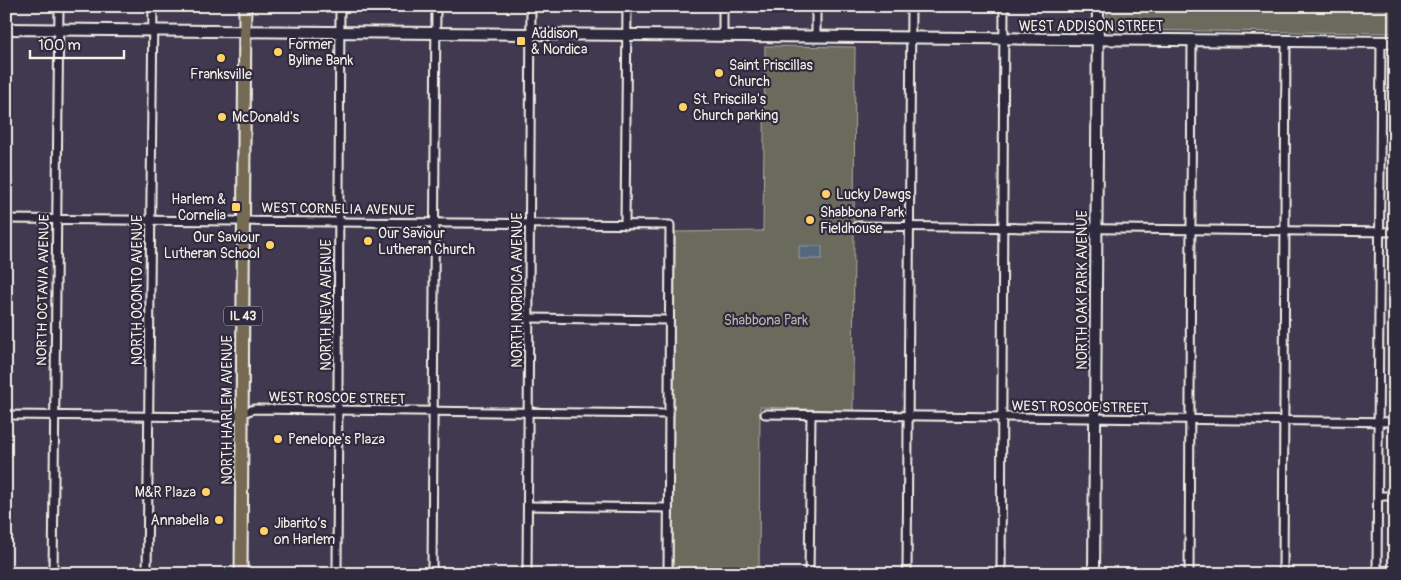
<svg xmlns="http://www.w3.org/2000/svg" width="1401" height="580" font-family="Pangolin,sans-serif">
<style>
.green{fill:#6a6b5d;stroke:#afaea2}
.water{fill:#52677d;stroke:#939ea8}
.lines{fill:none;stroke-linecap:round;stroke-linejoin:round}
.street-casing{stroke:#f4f1e8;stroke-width:11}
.secondary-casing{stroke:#f4f1e8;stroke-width:14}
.primary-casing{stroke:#f4f1e8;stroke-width:15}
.street{stroke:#2f2a3d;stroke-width:7}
.secondary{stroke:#2f2a3d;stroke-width:10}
.primary{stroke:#766a54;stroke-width:11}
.poi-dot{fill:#ffd166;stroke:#2f2a3d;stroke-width:2}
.labels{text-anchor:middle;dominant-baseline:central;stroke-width:4.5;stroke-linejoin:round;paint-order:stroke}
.shield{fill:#2f2a3d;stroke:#b9b5b5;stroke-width:1}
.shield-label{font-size:12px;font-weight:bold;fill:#f4f1e8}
.street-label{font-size:14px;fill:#f4f1e8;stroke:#2f2a3d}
.poi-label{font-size:14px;fill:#f4f1e8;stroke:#2f2a3d;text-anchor:start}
.park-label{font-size:14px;fill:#b6b5a9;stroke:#2f2a3d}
</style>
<rect width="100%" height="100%" fill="#40394f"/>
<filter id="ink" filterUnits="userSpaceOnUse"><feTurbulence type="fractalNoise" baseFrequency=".02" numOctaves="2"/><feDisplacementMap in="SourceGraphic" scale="10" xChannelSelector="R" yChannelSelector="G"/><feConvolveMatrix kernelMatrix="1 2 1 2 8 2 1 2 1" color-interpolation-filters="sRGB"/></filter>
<g filter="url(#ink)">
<g class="green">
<path d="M1107,6H1395V33L1107,30Z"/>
<path d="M765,46L855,47L853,411L760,407L759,574H673L675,232L763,231Z"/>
</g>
<rect class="water" x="799" y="246" width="23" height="13"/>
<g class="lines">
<defs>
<g id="street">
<path d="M723,36V6"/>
<path d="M816,37V6"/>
<path d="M6,219L670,225L668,574"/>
<path d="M625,225L627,6"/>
<path d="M857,226L1395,232"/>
<path d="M529,318L669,320"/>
<path d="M765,414L1395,422"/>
<path d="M6,415L231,417L254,409L669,414"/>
<path d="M1378,496H1395"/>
<path d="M528,506L668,508"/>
<path d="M1377,570L1395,571"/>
<path d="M53,574L59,6"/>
<path d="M147,574L153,6"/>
<path d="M337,574L340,6"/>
<path d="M432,574L436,6"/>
<path d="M527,574L531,6"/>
<path d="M809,574L811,415"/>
<path d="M907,574L911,6"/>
<path d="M1001,574L1004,6"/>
<path d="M1189,574L1192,40"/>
<path d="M1283,574L1286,41"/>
<path d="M1377,574L1381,42"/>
</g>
<g id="secondary">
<path d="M6,29L1395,42"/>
<path d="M1094,574L1098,6"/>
</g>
<path id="primary" d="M241,574L245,6"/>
</defs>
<use href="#street" class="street-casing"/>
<use href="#secondary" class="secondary-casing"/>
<use href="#primary" class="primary-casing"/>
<use href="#street" class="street"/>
<use href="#secondary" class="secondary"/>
<use href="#primary" class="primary"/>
</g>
</g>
<g class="poi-dot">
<rect x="516" y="36" width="10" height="10" rx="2.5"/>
<circle cx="278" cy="52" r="5"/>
<circle cx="221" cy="58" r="5"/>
<circle cx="719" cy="73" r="5"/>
<circle cx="683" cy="107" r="5"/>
<circle cx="222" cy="117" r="5"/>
<circle cx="826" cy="194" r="5"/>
<rect x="231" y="202" width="10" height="10" rx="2.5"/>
<circle cx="810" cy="220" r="5"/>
<circle cx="368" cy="241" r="5"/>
<circle cx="270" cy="245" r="5"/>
<circle cx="278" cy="439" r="5"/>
<circle cx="206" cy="492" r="5"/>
<circle cx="219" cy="520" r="5"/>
<circle cx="264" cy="531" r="5"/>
</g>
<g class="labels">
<rect class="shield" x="224" y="306.5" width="38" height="19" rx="4"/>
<g class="shield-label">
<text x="243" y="316">IL 43</text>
</g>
<g class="street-label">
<text x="1091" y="26">WEST ADDISON STREET</text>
<text transform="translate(338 209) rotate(1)">WEST CORNELIA AVENUE</text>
<text transform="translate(43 290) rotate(-89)">NORTH OCTAVIA AVENUE</text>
<text transform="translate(137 290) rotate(-90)">NORTH OCONTO AVENUE</text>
<text transform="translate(517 290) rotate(-90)">NORTH NORDICA AVENUE</text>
<text transform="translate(1082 290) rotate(-90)">NORTH OAK PARK AVENUE</text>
<text transform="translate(326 305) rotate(-90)">NORTH NEVA AVENUE</text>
<text transform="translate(337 398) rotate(1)">WEST ROSCOE STREET</text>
<text transform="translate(1080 407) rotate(1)">WEST ROSCOE STREET</text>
<text transform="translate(227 410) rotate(-90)">NORTH HARLEM AVENUE</text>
</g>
<g class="poi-label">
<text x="531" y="33">Addison<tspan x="531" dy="16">&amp; Nordica</tspan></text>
<text x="288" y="44">Former<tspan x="288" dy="16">Byline Bank</tspan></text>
<text x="729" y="65">Saint Priscillas<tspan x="729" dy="16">Church</tspan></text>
<text x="221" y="74" text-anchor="middle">Franksville</text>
<text x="693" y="99">St. Priscilla's<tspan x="693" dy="16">Church parking</tspan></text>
<text x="232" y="117">McDonald's</text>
<text x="836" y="194">Lucky Dawgs</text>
<text x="226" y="199" text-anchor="end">Harlem &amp;<tspan x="226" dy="16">Cornelia</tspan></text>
<text x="820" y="212">Shabbona Park<tspan x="820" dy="16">Fieldhouse</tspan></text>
<text x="378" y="233">Our Saviour<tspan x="378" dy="16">Lutheran Church</tspan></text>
<text x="260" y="237" text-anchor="end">Our Saviour<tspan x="260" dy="16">Lutheran School</tspan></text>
<text x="288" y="439">Penelope's Plaza</text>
<text x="196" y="492" text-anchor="end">M&amp;R Plaza</text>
<text x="209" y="520" text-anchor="end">Annabella</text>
<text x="274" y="523">Jibarito’s<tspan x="274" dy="16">on Harlem</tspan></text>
</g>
<g class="park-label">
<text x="766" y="320">Shabbona Park</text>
</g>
</g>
<rect width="1401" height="580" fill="none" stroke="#2f2a3d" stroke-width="25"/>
<rect x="12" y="12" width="1376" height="555" fill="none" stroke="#f4f1e8" stroke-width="2" filter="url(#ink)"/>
<path d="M30 50v8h94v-8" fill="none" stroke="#f4f1e8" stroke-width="2.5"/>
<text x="38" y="50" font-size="15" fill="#f4f1e8" stroke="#2f2a3d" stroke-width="4" paint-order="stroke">100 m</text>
</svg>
